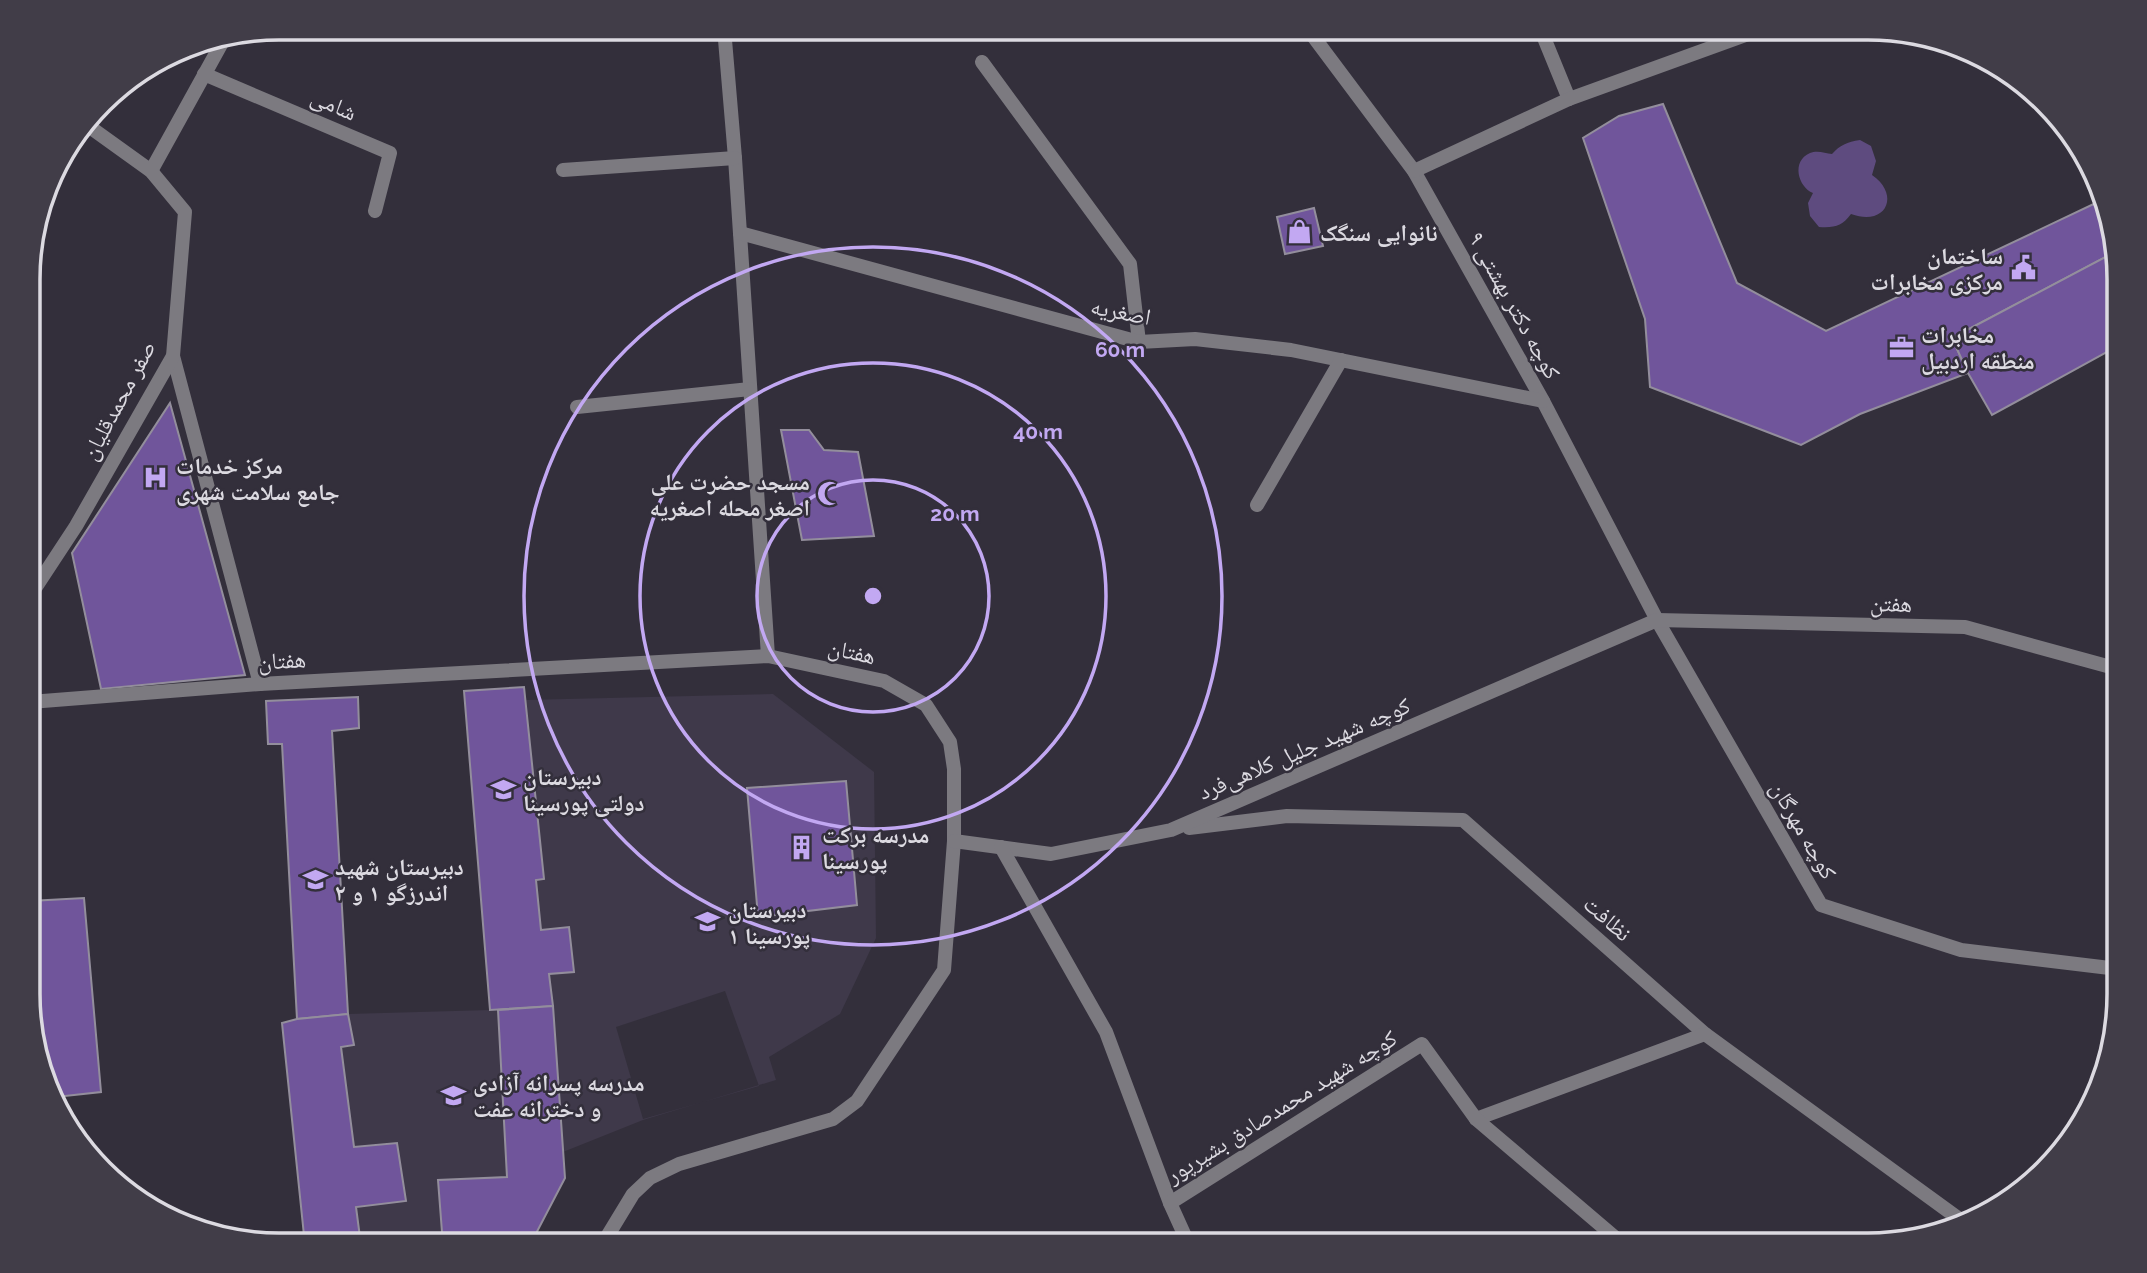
<svg xmlns="http://www.w3.org/2000/svg" width="2147" height="1273" font-family="Raleway,'Noto Naskh Arabic',sans-serif">
<style>
.built{fill:#3f394a;fill-rule:evenodd}
.green{fill:#5e4b7f}
.building{fill:#70559b;stroke:#938e9c;stroke-width:2}
.lines{fill:none;stroke-linecap:round;stroke-linejoin:round}
.lane{stroke:#7c7a80;stroke-width:14}
.street{stroke:#7c7a80;stroke-width:14}
.ring{fill:none;stroke:#c2a8f2;stroke-width:3.5}
.labels{text-anchor:middle;dominant-baseline:central;stroke-width:5;stroke-linejoin:round;paint-order:stroke}
.street-label{font-size:23px;fill:#dcdae1;stroke:#332f3b}
.poi-label{font-size:23px;font-weight:bold;fill:#dcdae1;stroke:#332f3b;text-anchor:start}
.rim{fill:none;stroke:#dcdae1;stroke-width:3.5}
.centre{fill:#c2a8f2;stroke:#332f3b;stroke-width:3.5}
.ring-label{font-size:21px;text-anchor:middle;font-weight:bold;fill:#c2a8f2;stroke:#332f3b;stroke-width:5;stroke-linejoin:round;paint-order:stroke}
</style>
<rect width="100%" height="100%" fill="#332f3b"/>
<path class="built" d="M524,687L526,700L773,694L874,772L876,938L840,1014L769,1057L776,1080L643,1120L563,1152L565,1178L530,1245H305L282,1023L297,1018L282,744H268L266,701L358,697L359,728L332,731L348,1014L490,1010L464,691ZM725,991L759,1086L643,1119L616,1027Z"/>
<path class="green" d="M1860,140L1871,146L1876,161L1872,175C1901,195 1886,227 1851,214C1842,226 1835,228 1819,227L1810,216L1808,203L1813,193C1798,187 1791,161 1810,153C1817,150 1825,153 1832,154C1840,145 1847,142 1860,140Z"/>
<g class="building">
<path d="M1663,104L1737,283L1826,331L2100,201L2115,252L1952,338L1968,373L1860,414L1801,445L1650,387L1645,319L1583,138L1619,116Z"/>
<path d="M1314,208L1323,246L1285,254L1277,217Z"/>
<path d="M2115,252L2118,262V346L1992,415L1968,373L1952,338Z"/>
<path d="M170,403L245,675L101,689L72,553Z"/>
<path d="M781,430H809L824,450L858,452L874,536L802,540Z"/>
<path d="M524,687L544,879L536,880L541,930L569,927L574,972L549,974L553,1006L490,1010L464,691Z"/>
<path d="M358,697L359,728L332,731L348,1014L297,1019L282,744H268L266,701Z"/>
<path d="M846,781L857,905L758,917L747,788Z"/>
<path d="M84,898L101,1092L56,1097L30,1027V901Z"/>
<path d="M553,1006L565,1178L530,1245H443L438,1180L507,1177L498,1010Z"/>
<path d="M348,1014L354,1045L341,1047L354,1147L397,1143L406,1201L356,1207L361,1245H305L282,1023L297,1019Z"/>
</g>
<g class="lines">
<g class="lane">
<path d="M204,74L390,153L375,211"/>
<path d="M151,171L224,39"/>
</g>
<g class="street">
<path d="M724,28L735,158L768,656"/>
<path d="M1307,28L1414,171L1543,401L1657,620L1821,905L1961,950L2118,969"/>
<path d="M1540,28L1569,99"/>
<path d="M982,62L1130,264L1139,342"/>
<path d="M563,170L735,158"/>
<path d="M1414,171L1569,99L1765,28"/>
<path d="M740,233L1139,342L1195,339L1291,350L1543,401"/>
<path d="M173,356L260,684"/>
<path d="M577,407L750,389"/>
<path d="M1257,505L1341,360"/>
<path d="M30,596L76,526L173,356L185,212L151,171L87,125"/>
<path d="M30,702L260,684L768,656L884,681L926,705L950,742L954,769V841L944,970L857,1101L833,1119L679,1164L650,1178L633,1194L602,1245"/>
<path d="M1189,828L1287,816L1463,820L1705,1034L1962,1221"/>
<path d="M954,841L1051,854L1171,830L1657,620L1965,627L2118,669"/>
<path d="M1001,847L1106,1032L1170,1203L1189,1245"/>
<path d="M1476,1119L1705,1034"/>
<path d="M1170,1203L1422,1044L1476,1119L1624,1245"/>
</g>
</g>
<g class="ring">
<circle cx="873" cy="596" r="116"/>
<circle cx="873" cy="596" r="233"/>
<circle cx="873" cy="596" r="349"/>
</g>
<defs>
<symbol id="shop-bare" viewBox="-9 -9 18 18"><path d="M-5-2.5h2.3a2.7 3.5 0 0 1 5.4 0H5L5.5 6h-11ZM-1.5-2.5h3a1.5 2.3 0 0 0-3 0Z" fill="#c2a8f2" stroke="#332f3b" stroke-width="2.5" paint-order="stroke"/></symbol>
<symbol id="civic-bare" viewBox="-9 -9 18 18"><path d="M-.6-6.5H3V-4.5H.6V-3L4-1V1h2V6H-6V1h2V-1L-.6-3ZM-1.2 2.5V6h2.4V2.5Z" fill="#c2a8f2" stroke="#332f3b" stroke-width="2.5" paint-order="stroke"/></symbol>
<symbol id="office-bare" viewBox="-9 -9 18 18"><path d="M-6-3h4V-5.5h4V-3h4V5H-6ZM-1-4.5V-3h2v-1.5ZM-6 0V1H6V0Z" fill="#c2a8f2" stroke="#332f3b" stroke-width="2.5" paint-order="stroke"/></symbol>
<symbol id="hospital-bare" viewBox="-9 -9 18 18"><path d="M-5-5h3v3.5h4V-5h3V5h-3V1.5h-4V5h-3Z" fill="#c2a8f2" stroke="#332f3b" stroke-width="2.5" paint-order="stroke"/></symbol>
<symbol id="mosque-bare" viewBox="-9 -9 18 18"><path d="M3.5-4.9A6 6 0 1 0 3.5 4.9A5 5 0 1 1 3.5-4.9Z" fill="#c2a8f2" stroke="#332f3b" stroke-width="2.5" paint-order="stroke"/></symbol>
<symbol id="school-bare" viewBox="-9 -9 18 18"><path d="M0-5L7-2L0 1L-7-2ZM-4 1L0 2.5L4 1V4Q0 6-4 4Z" fill="#c2a8f2" stroke="#332f3b" stroke-width="2.5" paint-order="stroke"/></symbol>
<symbol id="building-bare" viewBox="-9 -9 18 18"><path d="M-4-6H4V6H1V3H-1V6H-4ZM-2.5-4.3h1.7v1.8h-1.7ZM.8-4.3h1.7v1.8H.8ZM-2.5-1h1.7V.8h-1.7ZM.8-1h1.7V.8H.8Z" fill="#c2a8f2" stroke="#332f3b" stroke-width="2.5" paint-order="stroke"/></symbol>
</defs>
<g fill-rule="evenodd">
<use href="#shop-bare" x="1282" y="214" width="35" height="35"/>
<use href="#civic-bare" x="2006" y="250" width="35" height="35"/>
<use href="#office-bare" x="1884" y="330" width="35" height="35"/>
<use href="#hospital-bare" x="138" y="460" width="35" height="35"/>
<use href="#mosque-bare" x="812" y="476" width="35" height="35"/>
<use href="#school-bare" x="486" y="772" width="35" height="35"/>
<use href="#building-bare" x="784" y="830" width="35" height="35"/>
<use href="#school-bare" x="298" y="862" width="35" height="35"/>
<use href="#school-bare" x="690" y="904" width="35" height="35"/>
<use href="#school-bare" x="436" y="1078" width="35" height="35"/>
</g>
<g class="labels">
<g class="street-label">
<text transform="translate(334 104) rotate(23)">شامی</text>
<text transform="translate(1515 305) rotate(61)">کوچه دکتر بهشتی ۹</text>
<text transform="translate(1121 311) rotate(11)">اصغریه</text>
<text transform="translate(118 400) rotate(-62)">صفر محمدقلیان</text>
<text transform="translate(1891 603) rotate(1)">هفتن</text>
<text transform="translate(852 651) rotate(12)">هفتان</text>
<text transform="translate(282 660) rotate(-3)">هفتان</text>
<text transform="translate(1304 748) rotate(-23)">کوچه شهید جلیل کلاهی‌فرد</text>
<text transform="translate(1804 830) rotate(60)">کوچه مهرگان</text>
<text transform="translate(1608 918) rotate(42)">نظافت</text>
<text transform="translate(1281 1106) rotate(-32)">کوچه شهید محمدصادق بشیرپور</text>
</g>
<g class="poi-label">
<text x="1320" y="232">نانوایی سنگک</text>
<text x="2003" y="255" text-anchor="end">ساختمان<tspan x="2003" dy="26">مرکزی مخابرات</tspan></text>
<text x="1921" y="334">مخابرات<tspan x="1921" dy="26">منطقه اردبیل</tspan></text>
<text x="176" y="465">مرکز خدمات<tspan x="176" dy="26">جامع سلامت شهری</tspan></text>
<text x="810" y="481" text-anchor="end">مسجد حضرت علی<tspan x="810" dy="26">اصغر محله اصغریه</tspan></text>
<text x="523" y="776">دبیرستان<tspan x="523" dy="26">دولتی پورسینا</tspan></text>
<text x="822" y="834">مدرسه برکت<tspan x="822" dy="26">پورسینا</tspan></text>
<text x="335" y="866">دبیرستان شهید<tspan x="335" dy="26">اندرزگو ۱ و ۲</tspan></text>
<text x="728" y="909">دبیرستان<tspan x="728" dy="26">پورسینا ۱</tspan></text>
<text x="473" y="1082">مدرسه پسرانه آزادی<tspan x="473" dy="26">و دخترانه عفت</tspan></text>
</g>
</g>
<path d="M0 0H2147V1273H0ZM279 40H1868A239 239 0 0 1 2107 279V994A239 239 0 0 1 1868 1233H279A239 239 0 0 1 40 994V279A239 239 0 0 1 279 40Z" fill="#413d48" fill-rule="evenodd"/>
<path class="rim" d="M279 40H1868A239 239 0 0 1 2107 279V994A239 239 0 0 1 1868 1233H279A239 239 0 0 1 40 994V279A239 239 0 0 1 279 40Z"/>
<circle cx="873" cy="596" r="10" class="centre"/>
<g class="ring-label">
<text x="1120" y="357">60 m</text>
<text x="1038" y="439">40 m</text>
<text x="955" y="521">20 m</text>
</g>
</svg>
